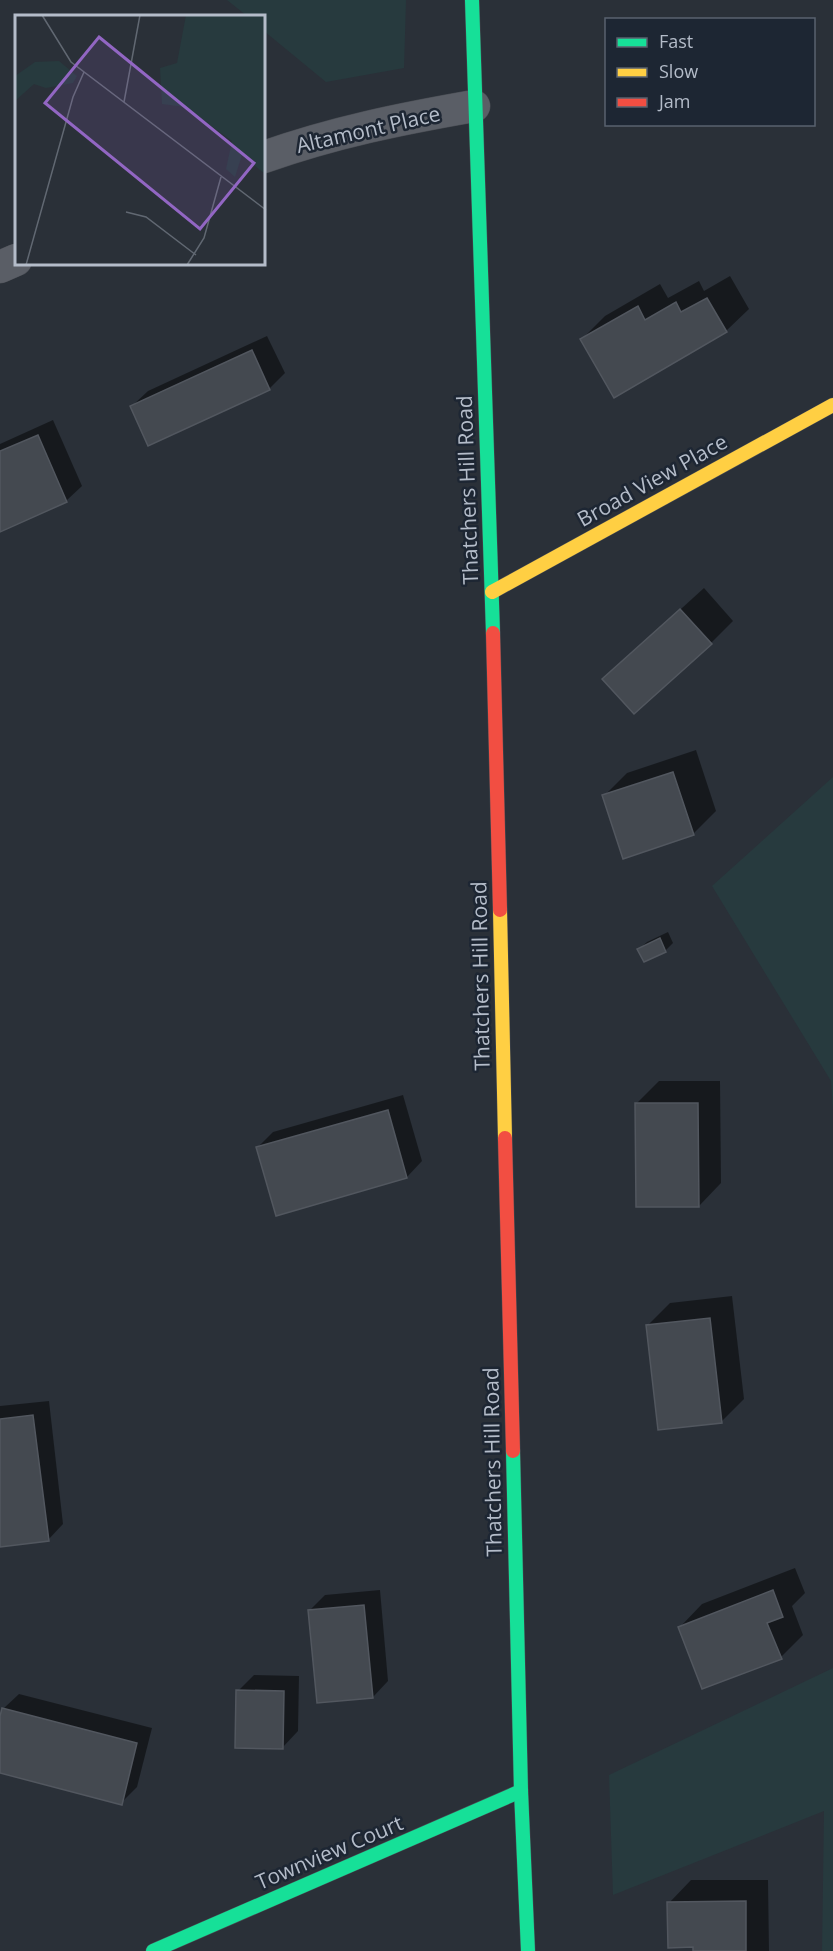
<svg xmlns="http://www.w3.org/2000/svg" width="833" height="1951" font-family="'Open Sans',sans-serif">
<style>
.green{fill:#273a3e}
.shadow{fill:#0007}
.building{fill:#444950;stroke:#52575f;stroke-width:1.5}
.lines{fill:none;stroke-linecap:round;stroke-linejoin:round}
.street-casing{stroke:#484c53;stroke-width:33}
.fast-casing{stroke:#484c53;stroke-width:15}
.slow-casing{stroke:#484c53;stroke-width:15}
.jam-casing{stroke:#484c53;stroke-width:15}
.street{stroke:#5a5e66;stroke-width:32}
.fast{stroke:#16e098;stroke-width:14}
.slow{stroke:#ffcf43;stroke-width:14}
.jam{stroke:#f24e42;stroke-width:14}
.labels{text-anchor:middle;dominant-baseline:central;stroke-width:5;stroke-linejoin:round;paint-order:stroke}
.street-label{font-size:21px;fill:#b4bcc9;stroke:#1d2633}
.inset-road{fill:none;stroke:#616872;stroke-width:1.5}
.view{fill:#9266c3;fill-opacity:0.15;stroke:#9266c3;stroke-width:3}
.inset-edge{fill:none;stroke:#b4bcc9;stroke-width:3}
</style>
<rect width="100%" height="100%" fill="#2a3038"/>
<g class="green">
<path d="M227,0H406L404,68L326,82L264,31V16H247Z"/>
<path d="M833,777V1111L831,1081L712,886Z"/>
<path d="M833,1668V1951H822L824,1811L613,1895L609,1775Z"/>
</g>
<g class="shadow">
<path d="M730,276L749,309L726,331L582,339L605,316L660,284L668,298L699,281L704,291Z"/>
<path d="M267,336L285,373L269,389L132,406L148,391Z"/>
<path d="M53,420L82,486L66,501L0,530V444Z"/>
<path d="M704,588L733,621L711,643L604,679Z"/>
<path d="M696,750L716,811L693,834L604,796L627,773Z"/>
<path d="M668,932L673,943L665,951L639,949L647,942Z"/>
<path d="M659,1081H720L721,1183L699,1206L636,1104Z"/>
<path d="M403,1095L422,1161L407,1177L258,1147L273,1132Z"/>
<path d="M732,1296L744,1399L721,1422L648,1325L670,1303Z"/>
<path d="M49,1401L63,1524L48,1540L0,1546V1406Z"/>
<path d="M795,1568L805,1593L792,1606L803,1635L781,1657L680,1627L702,1604Z"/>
<path d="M380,1590L388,1681L373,1697L309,1611L325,1595Z"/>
<path d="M254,1675L299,1676L298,1731L283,1747L238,1691Z"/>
<path d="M19,1694L152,1728L137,1787L121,1803L0,1772V1722L3,1709Z"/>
<path d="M691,1880H768L769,1951H694V1946L669,1903Z"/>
</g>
<g class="building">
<path d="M707,298L727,332L614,398L580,339L638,306L645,320L676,302L681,312Z"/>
<path d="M252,350L270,390L148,446L130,406Z"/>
<path d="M38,435L67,502L0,532V451Z"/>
<path d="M680,609L712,644L634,714L602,679Z"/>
<path d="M673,772L694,835L623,859L602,795Z"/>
<path d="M660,938L666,952L644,962L637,949Z"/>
<path d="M635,1103H698L699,1207H636Z"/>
<path d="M388,1110L407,1178L276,1216L256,1147Z"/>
<path d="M710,1318L722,1423L658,1430L646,1325Z"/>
<path d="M33,1415L49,1541L0,1547V1419Z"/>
<path d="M773,1590L783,1617L767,1623L782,1659L702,1689L678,1627Z"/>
<path d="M364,1605L373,1698L317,1703L308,1610Z"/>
<path d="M236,1690L284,1691L283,1749L235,1748Z"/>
<path d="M2,1708L137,1743L122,1805L0,1773V1716Z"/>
<path d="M746,1901V1951H693V1947L668,1948L667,1902Z"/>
</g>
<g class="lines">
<defs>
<g id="street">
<path d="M264,157C335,132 400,119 474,106"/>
<path d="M0,267L16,260"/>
</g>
<g id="fast">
<path d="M472,0L493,633"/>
<path d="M513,1451L521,1791L528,1951"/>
<path d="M153,1951L521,1791"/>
</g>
<g id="slow">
<path d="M492,592L833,405"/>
<path d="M500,910L505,1138"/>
</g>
<g id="jam">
<path d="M493,633L500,910"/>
<path d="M505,1138L513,1451"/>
</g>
</defs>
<use href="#street" class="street-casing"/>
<use href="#fast" class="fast-casing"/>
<use href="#slow" class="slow-casing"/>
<use href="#jam" class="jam-casing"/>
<use href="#street" class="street"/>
<use href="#fast" class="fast"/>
<use href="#slow" class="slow"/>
<use href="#jam" class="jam"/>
</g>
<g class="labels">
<g class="street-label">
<text transform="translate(368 129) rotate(-13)">Altamont Place</text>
<text transform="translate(652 480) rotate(-29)">Broad View Place</text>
<text transform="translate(467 490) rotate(-92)">Thatchers Hill Road</text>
<text transform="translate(480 976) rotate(-91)">Thatchers Hill Road</text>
<text transform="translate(492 1462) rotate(-91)">Thatchers Hill Road</text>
<text transform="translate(329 1852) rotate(-23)">Townview Court</text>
</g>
</g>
<g transform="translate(15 15)">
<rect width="250" height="250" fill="#2a3038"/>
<path d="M171,0H250V159L227,140L220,162L211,154L217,126L170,92L147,89L145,53L162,48ZM44,46L62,61L58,68L31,73L19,69L0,86V61L20,47Z" fill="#273a3e"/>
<path class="inset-road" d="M27,0L56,47L251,195M109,87L125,0M111,197L131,202L181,240M11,250L58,82L69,57M172,250L189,223L206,162"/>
<path class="view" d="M84,22L239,148L185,214L30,88Z"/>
<rect width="250" height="250" class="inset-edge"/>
</g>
<rect x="605" y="18" width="210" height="108" fill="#1d2633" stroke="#59626f" stroke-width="1.5"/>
<rect x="617" y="38" width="30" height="9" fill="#16e098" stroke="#59626f" stroke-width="1.5"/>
<text x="659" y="48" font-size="18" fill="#b4bcc9">Fast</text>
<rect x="617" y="68" width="30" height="9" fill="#ffcf43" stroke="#59626f" stroke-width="1.5"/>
<text x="659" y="78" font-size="18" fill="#b4bcc9">Slow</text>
<rect x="617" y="98" width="30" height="9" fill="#f24e42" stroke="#59626f" stroke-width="1.5"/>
<text x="659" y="108" font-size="18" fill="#b4bcc9">Jam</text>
</svg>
